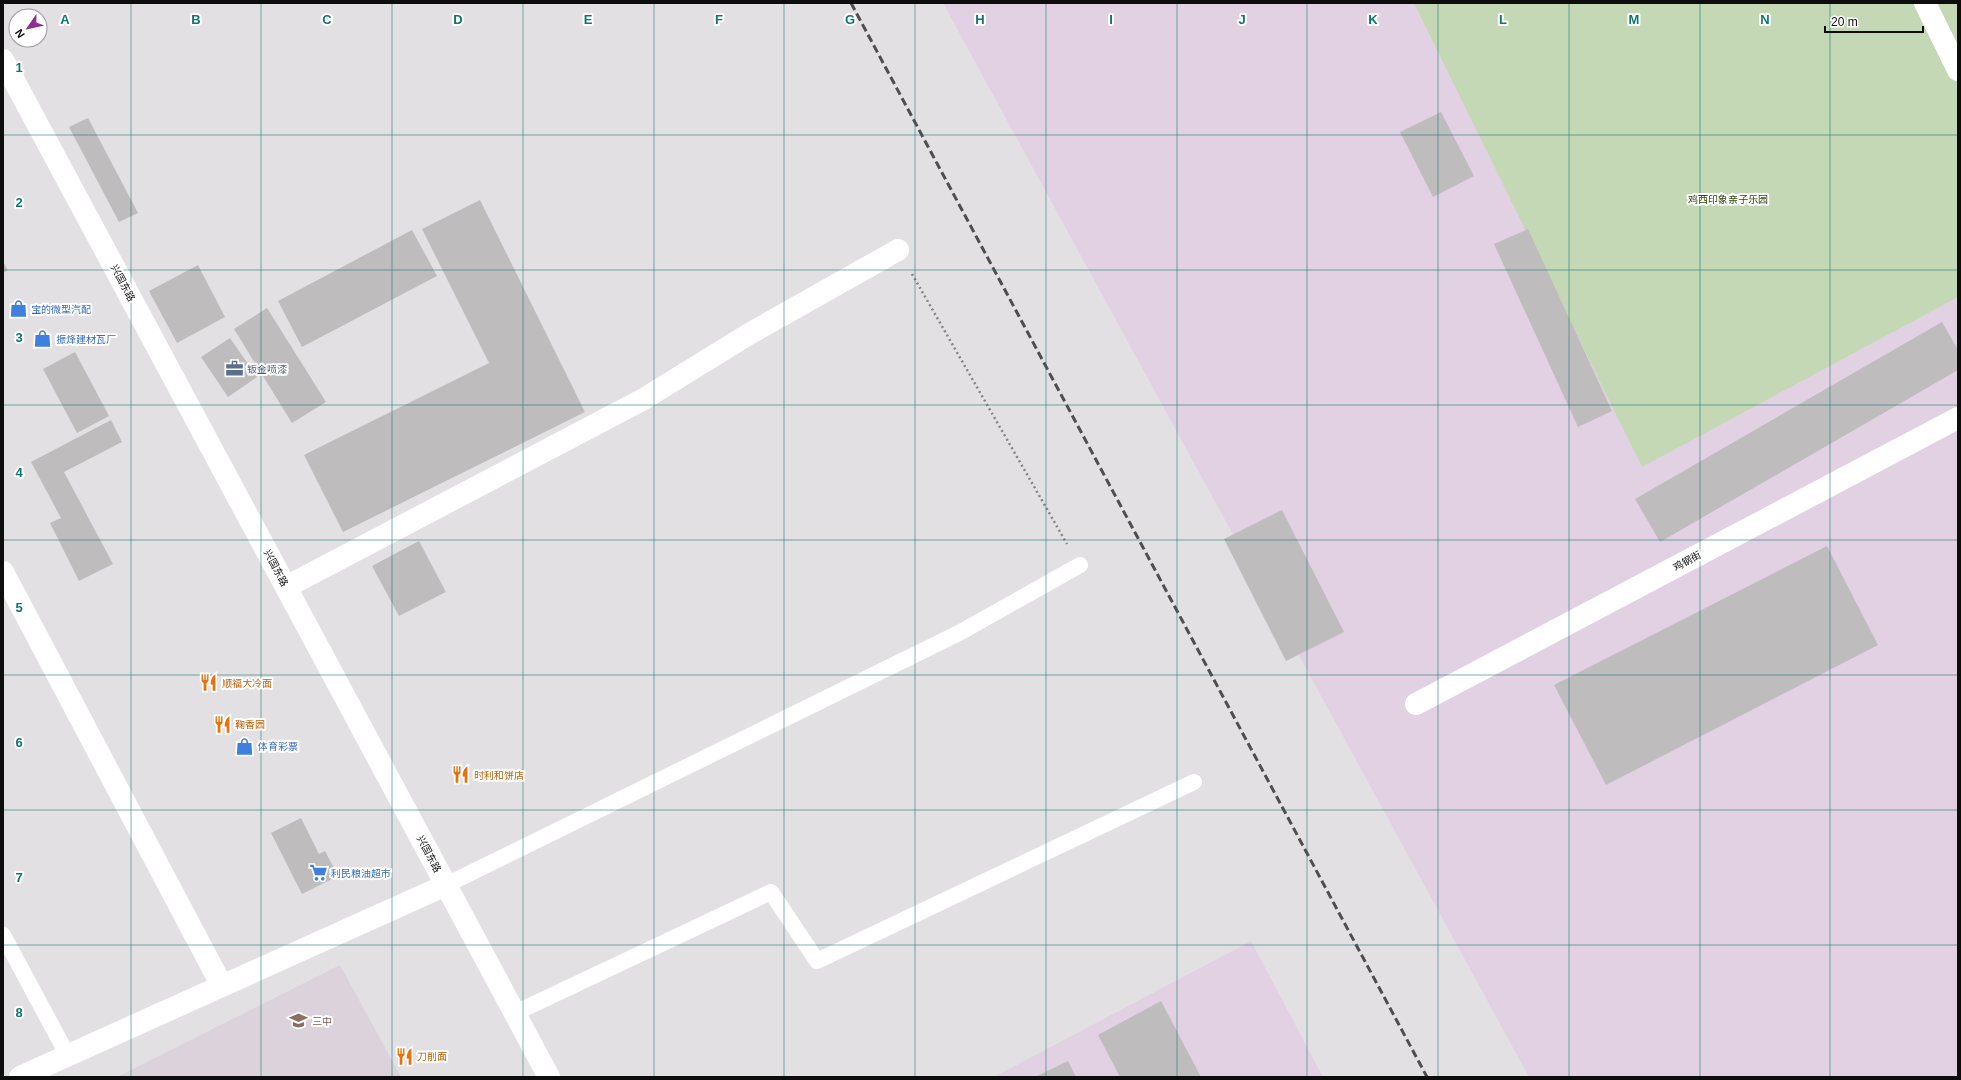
<svg xmlns="http://www.w3.org/2000/svg" width="1961" height="1080" font-family="Helvetica,'Noto Sans SC',sans-serif">
<style>
.industrial{fill:#e1d1e3}
.built{fill:#dbd2db}
.green{fill:#c4d8b5}
.building{fill:#bfbcbe}
.lines{fill:none;stroke-linecap:round;stroke-linejoin:round}
.path{stroke:#868486;stroke-width:2.5;stroke-dasharray:2 3;stroke-linecap:butt}
.lane{stroke:#fff;stroke-width:16}
.street{stroke:#fff;stroke-width:22}
.secondary{stroke:#fff;stroke-width:22}
.rail{stroke:#4f4e4f;stroke-width:3;stroke-dasharray:8 4;stroke-linecap:butt}
.grid{fill:none;stroke:#0f766e;stroke-width:1;stroke-opacity:0.55}
.labels{text-anchor:middle;dominant-baseline:central;stroke-width:4;stroke-linejoin:round;paint-order:stroke}
.park-label{font-size:10px;fill:#2c470a;stroke:#fff}
.street-label{font-size:10px;fill:#0e0d0e;stroke:#fff}
.shop-label{font-size:10px;fill:#366cbe;stroke:#fff;text-anchor:start}
.service-label{font-size:10px;fill:#4e5e75;stroke:#fff;text-anchor:start}
.food-label{font-size:10px;fill:#c56008;stroke:#fff;text-anchor:start}
.education-label{font-size:10px;fill:#785e54;stroke:#fff;text-anchor:start}
.grid-label{font-size:13px;text-anchor:middle;font-weight:bold;fill:#0f766e;stroke:#fff;stroke-width:4;stroke-linejoin:round;paint-order:stroke}
</style>
<rect width="100%" height="100%" fill="#e3e0e3"/>
<g class="industrial">
<path d="M943,3H1958V1077H1529Z"/>
<path d="M1251,941L1323,1077H994Z"/>
</g>
<path class="built" d="M340,965L401,1077H117Z"/>
<path class="green" d="M1414,3H1958V297L1642,467Z"/>
<g class="building">
<path d="M1441,112L1474,176L1433,197L1400,132Z"/>
<path d="M88,118L138,213L119,222L69,127Z"/>
<path d="M480,200L585,412L343,532L304,455L489,363L422,229Z"/>
<path d="M1528,229L1612,411L1578,427L1494,244Z"/>
<path d="M412,230L437,276L302,347L278,301Z"/>
<path d="M3,262L8,270L3,273Z"/>
<path d="M198,265L225,317L177,343L149,291Z"/>
<path d="M267,308L326,402L292,423L234,329Z"/>
<path d="M1942,322L1958,350V370L1660,542L1635,499Z"/>
<path d="M230,338L257,377L228,397L201,357Z"/>
<path d="M75,352L109,416L77,433L43,369Z"/>
<path d="M111,420L122,442L64,472L113,564L79,581L50,523L61,518L31,462Z"/>
<path d="M1282,510L1344,632L1286,661L1224,539Z"/>
<path d="M419,541L446,592L399,616L372,566Z"/>
<path d="M1827,546L1878,645L1606,785L1554,685Z"/>
<path d="M301,818L319,854L325,851L338,876L302,894L271,833Z"/>
<path d="M1161,1001L1201,1077H1120L1098,1035Z"/>
<path d="M1068,1061L1076,1077H1035Z"/>
</g>
<g class="lines">
<path class="path" d="M912,274L1067,544"/>
<g class="lane">
<path d="M446,885L959,633L1080,565"/>
<path d="M3,935L68,1056"/>
<path d="M515,1013L771,892L817,961L1194,782"/>
</g>
<g class="street">
<path d="M1925,3L1958,70"/>
<path d="M3,572L222,986"/>
<path d="M286,587L642,400L749,334L898,250"/>
<path d="M1416,704L1958,418"/>
<path d="M20,1077L446,885"/>
</g>
<path class="secondary" d="M3,60L549,1077"/>
<path class="rail" d="M851,3L1427,1077"/>
</g>
<path class="grid" d="M131,3V1077M261,3V1077M392,3V1077M523,3V1077M654,3V1077M784,3V1077M915,3V1077M1046,3V1077M1177,3V1077M1307,3V1077M1438,3V1077M1569,3V1077M1700,3V1077M1830,3V1077M3,135H1958M3,270H1958M3,405H1958M3,540H1958M3,675H1958M3,810H1958M3,945H1958"/>
<defs>
<symbol id="shop-bare" viewBox="-9 -9 18 18"><path d="M-5-2.5h2.3a2.7 3.5 0 0 1 5.4 0H5L5.5 6h-11ZM-1.5-2.5h3a1.5 2.3 0 0 0-3 0Z" fill="#3f7fe0" stroke="#fff" stroke-width="2.5" paint-order="stroke"/></symbol>
<symbol id="office-bare" viewBox="-9 -9 18 18"><path d="M-6-3h4V-5.5h4V-3h4V5H-6ZM-1-4.5V-3h2v-1.5ZM-6 0V1H6V0Z" fill="#5c6f8a" stroke="#fff" stroke-width="2.5" paint-order="stroke"/></symbol>
<symbol id="restaurant-bare" viewBox="-9 -9 18 18"><path d="M-5-6h1v4h1v-4h1v4h1v-4h1v5L-1.5 .5V6h-2V.5L-5-1ZM5-6V6H3V1.5H1.5Q1.5-4 5-6Z" fill="#e8710a" stroke="#fff" stroke-width="2.5" paint-order="stroke"/></symbol>
<symbol id="supermarket-bare" viewBox="-9 -9 18 18"><path d="M-6-5.5h2.5l.6 2H6L4.5 2H-2.5L-4.4-4H-6ZM-1.5 3.2a1.3 1.3 0 1 0 .1 0ZM3 3.2a1.3 1.3 0 1 0 .1 0Z" fill="#3f7fe0" stroke="#fff" stroke-width="2.5" paint-order="stroke"/></symbol>
<symbol id="school-bare" viewBox="-9 -9 18 18"><path d="M0-5L7-2L0 1L-7-2ZM-4 1L0 2.5L4 1V4Q0 6-4 4Z" fill="#8d6e63" stroke="#fff" stroke-width="2.5" paint-order="stroke"/></symbol>
</defs>
<g fill-rule="evenodd">
<use href="#shop-bare" x="6" y="296" width="25" height="25"/>
<use href="#shop-bare" x="30" y="326" width="25" height="25"/>
<use href="#office-bare" x="222" y="356" width="25" height="25"/>
<use href="#restaurant-bare" x="196" y="670" width="25" height="25"/>
<use href="#restaurant-bare" x="210" y="712" width="25" height="25"/>
<use href="#shop-bare" x="232" y="734" width="25" height="25"/>
<use href="#restaurant-bare" x="448" y="762" width="25" height="25"/>
<use href="#supermarket-bare" x="306" y="860" width="25" height="25"/>
<use href="#school-bare" x="286" y="1008" width="25" height="25"/>
<use href="#restaurant-bare" x="392" y="1044" width="25" height="25"/>
</g>
<g class="labels">
<g class="park-label">
<text x="1728" y="199">鸡西印象亲子乐园</text>
</g>
<g class="street-label">
<text transform="translate(123 283) rotate(62)">兴国东路</text>
<text transform="translate(1687 561) rotate(-28)">鸡钢街</text>
<text transform="translate(276 568) rotate(62)">兴国东路</text>
<text transform="translate(429 854) rotate(62)">兴国东路</text>
</g>
<g class="shop-label">
<text x="31" y="309">宝的微型汽配</text>
<text x="56" y="339">振烽建材瓦厂</text>
<text x="258" y="746">体育彩票</text>
<text x="331" y="873">利民粮油超市</text>
</g>
<g class="service-label">
<text x="247" y="369">钣金喷漆</text>
</g>
<g class="food-label">
<text x="222" y="683">顺福大冷面</text>
<text x="235" y="724">鞠香园</text>
<text x="474" y="775">时利和饼店</text>
<text x="417" y="1056">刀削面</text>
</g>
<g class="education-label">
<text x="312" y="1021">三中</text>
</g>
</g>
<g class="grid-label">
<text x="65" y="24">A</text>
<text x="196" y="24">B</text>
<text x="327" y="24">C</text>
<text x="458" y="24">D</text>
<text x="588" y="24">E</text>
<text x="719" y="24">F</text>
<text x="850" y="24">G</text>
<text x="980" y="24">H</text>
<text x="1111" y="24">I</text>
<text x="1242" y="24">J</text>
<text x="1373" y="24">K</text>
<text x="1503" y="24">L</text>
<text x="1634" y="24">M</text>
<text x="1765" y="24">N</text>
<text x="19" y="72">1</text>
<text x="19" y="207">2</text>
<text x="19" y="342">3</text>
<text x="19" y="477">4</text>
<text x="19" y="612">5</text>
<text x="19" y="747">6</text>
<text x="19" y="882">7</text>
<text x="19" y="1017">8</text>
</g>
<rect width="1961" height="1080" fill="none" stroke="#0e0d0e" stroke-width="8"/>
<g transform="translate(28 28) rotate(236)"><circle r="19" fill="#ffffff" stroke="#9f9e9f"/>
<path d="M0-3L7 15L0 10L-7 15Z" fill="#8f2d95"/>
<text y="-6" font-size="11" font-weight="bold" text-anchor="middle" fill="#0e0d0e">N</text>
</g>
<path d="M1825 26v6h98v-6" fill="none" stroke="#0e0d0e" stroke-width="2"/>
<text x="1831" y="26" font-size="12" fill="#0e0d0e" stroke="#ffffff" stroke-width="3" paint-order="stroke">20 m</text>
</svg>
